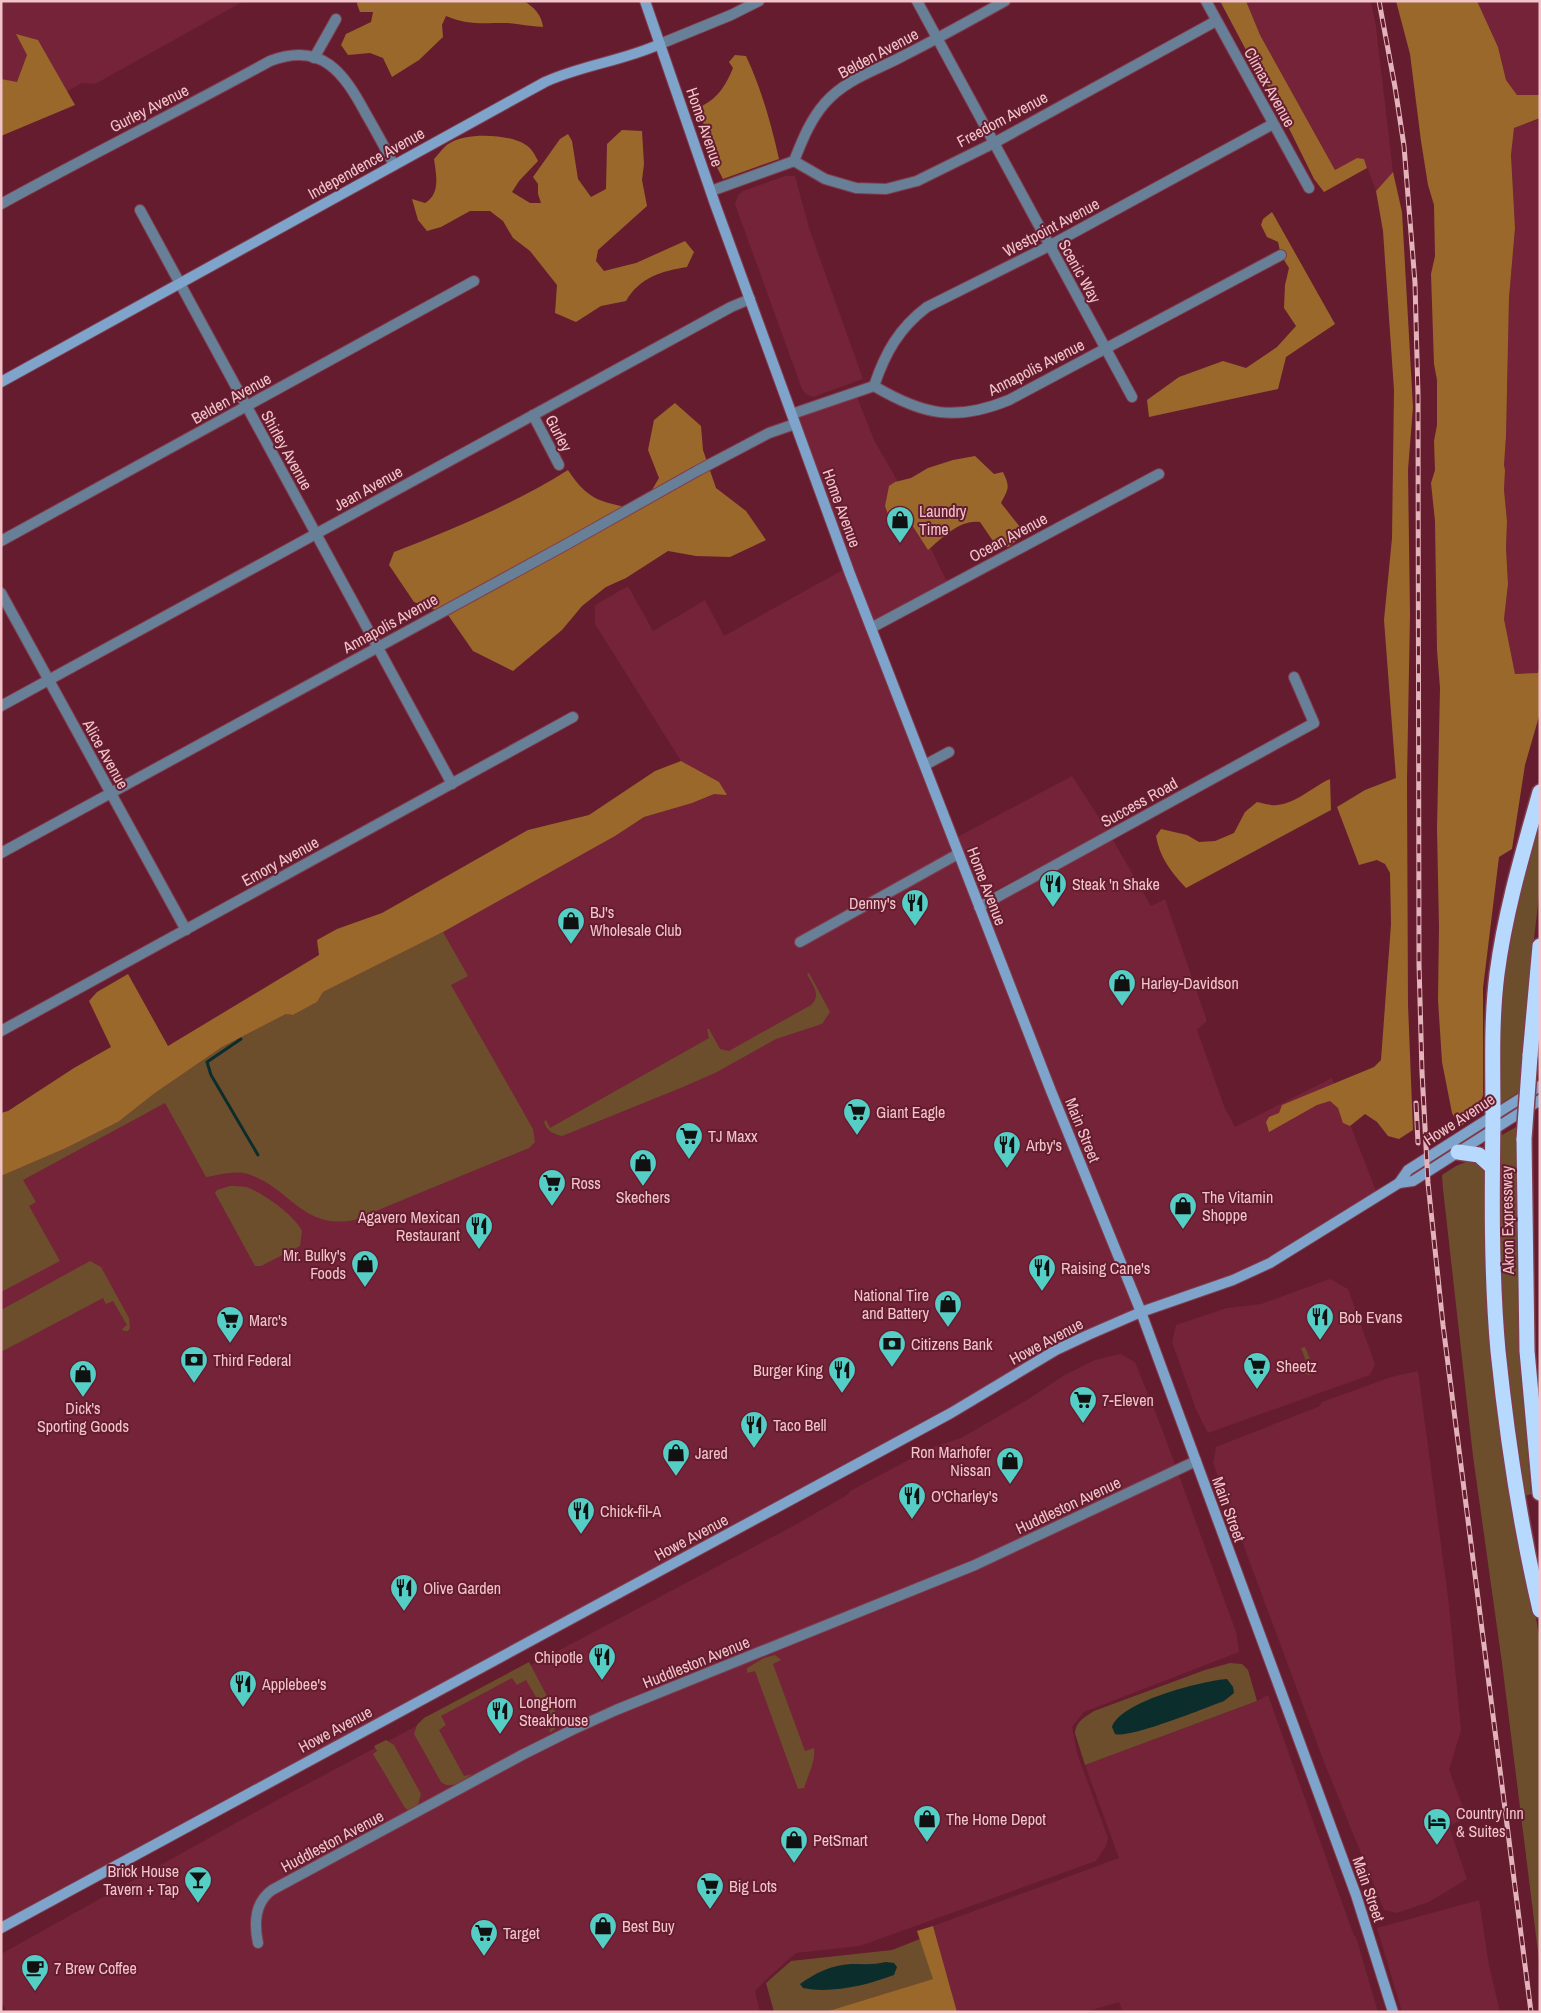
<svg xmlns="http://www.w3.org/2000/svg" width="1541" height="2013" font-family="'Archivo Narrow',sans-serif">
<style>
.built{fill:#742338}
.green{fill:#6c4e2c}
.forest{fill:#9a682b}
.water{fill:#0b2e2c}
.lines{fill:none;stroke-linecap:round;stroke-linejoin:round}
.stream{stroke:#0b2e2c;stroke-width:3}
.street-casing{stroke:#813e4e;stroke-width:12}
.secondary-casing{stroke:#813e4e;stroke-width:12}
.highway-casing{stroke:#813e4e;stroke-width:18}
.street{stroke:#677f97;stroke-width:10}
.secondary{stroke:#7ea4cb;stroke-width:10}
.highway{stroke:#b6d9fd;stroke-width:15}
.rail-casing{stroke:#e3b3ba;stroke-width:5}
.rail{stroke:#651c2f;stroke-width:3;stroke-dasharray:9;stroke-linecap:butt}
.highway-bridge-casing{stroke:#813e4e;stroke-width:18;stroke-linecap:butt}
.highway-bridge{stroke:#b6d9fd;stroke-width:15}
.labels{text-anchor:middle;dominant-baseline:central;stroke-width:4;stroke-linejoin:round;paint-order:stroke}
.street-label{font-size:16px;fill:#f1c4ca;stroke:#651c2f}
.poi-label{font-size:16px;fill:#f1c4ca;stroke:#651c2f;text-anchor:start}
</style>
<rect width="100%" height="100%" fill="#651c2f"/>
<g class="built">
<path d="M1,1H244L95,84L82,83L1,128Z"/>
<path d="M1246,1H1371L1376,27L1393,172L1376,191L1364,159L1357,158L1335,170L1260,35Z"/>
<path d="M1477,1H1540V95H1517L1506,80L1498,47Z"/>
<path d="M1540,119V666L1538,673L1515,674L1504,619L1508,584L1506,548L1507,521L1504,490L1505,470L1504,465L1506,436L1509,298L1515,228L1511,155L1514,128Z"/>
<path d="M785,176H795L809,228L863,379L813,397L806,394L802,389L735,204L738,195L743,191Z"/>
<path d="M855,392L874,440L901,487L949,586L872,628L979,906L1110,835L1151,906L1165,899L1207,1021L1197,1030L1224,1106L1235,1127L1332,1078L1378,1196L1285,1254L1088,1335L1,1928V1141L589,815L681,761L595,624V605L628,586L653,631L705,600L724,636L848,567L792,414Z"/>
<path d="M1072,776L1107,830L980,899L957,837Z"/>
<path d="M1330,1279L1348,1289L1375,1364L1370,1375L1208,1433L1197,1412L1172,1342L1176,1325L1227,1308L1261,1304Z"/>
<path d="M1120,1354L1135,1362L1162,1429L1236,1632L1239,1652L1084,1712L1072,1727L1077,1753L1108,1838L1106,1846L1096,1861L860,1946L796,1953L770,1976L755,1991L760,2012H7L1,2001V1954L279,1799L795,1525L847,1495L850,1491L933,1447L961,1438L1027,1400L1063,1376L1095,1360Z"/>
<path d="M1418,1371L1449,1605L1461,1730L1449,1770L1467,1818L1449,1826L1467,1879L1429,1902L1397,1913L1384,1910L1324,1762L1213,1463L1216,1447L1320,1406L1322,1402L1391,1377Z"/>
<path d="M1268,1695L1354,1936L1356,1937L1378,2012H1123L1119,2002L1085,2012H957L933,1926L1119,1858L1085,1765L1257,1701Z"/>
<path d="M1479,1900L1489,1965L1500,2012H1402L1377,1928Z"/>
</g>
<g class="green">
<path d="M1540,820V887L1528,990L1519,1092L1502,1103L1498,1095L1501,993L1516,899Z"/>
<path d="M443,932L468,976L451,985L533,1129L535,1142L529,1148L354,1220C302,1230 290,1187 248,1174C235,1170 219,1175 206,1177L165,1103L23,1180L36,1202L29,1206L60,1261L1,1292V1176L66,1148L118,1122L155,1093L222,1047L286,1014L293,1015L317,1002L323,992Z"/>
<path d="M809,973L830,1012L822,1024L776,1039L715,1073L683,1087L562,1136C553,1134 547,1131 544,1122L546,1120L550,1128L709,1038L707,1029H709L720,1049L729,1051L811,1005C821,996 814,987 808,976L807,974Z"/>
<path d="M1518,1126L1517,1287L1522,1384L1531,1494L1525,1496C1508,1378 1493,1255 1500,1136Z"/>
<path d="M1473,1159L1482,1165L1487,1182L1514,1495L1540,1641V1968L1502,1663L1473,1456L1443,1189L1442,1175L1456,1166Z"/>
<path d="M230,1186C235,1186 241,1186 246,1187C262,1192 294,1215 302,1231L300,1246L261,1266H255L215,1193L217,1190Z"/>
<path d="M90,1261L101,1267L129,1318L130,1328L128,1331H124L122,1329L127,1325L113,1301L106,1304L103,1298L1,1352V1310Z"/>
<path d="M1305,1347L1312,1364H1314L1318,1372L1309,1375C1304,1373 1297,1369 1299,1363L1306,1361L1301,1348Z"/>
<path d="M775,1655L781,1660L773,1664L805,1751L814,1748C816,1761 808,1775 804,1788L798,1789L755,1671L747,1673V1668L764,1658Z"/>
<path d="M529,1662L558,1717L557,1727L551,1732L549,1731L553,1726L526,1680L517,1685L512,1678L441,1716L446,1725L439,1730L464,1776L472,1774C463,1781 451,1790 441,1782L414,1734L417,1725L424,1718Z"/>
<path d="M1230,1663L1242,1664L1248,1670L1257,1701L1085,1765L1075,1733C1076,1721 1085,1717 1094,1711L1205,1670Z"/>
<path d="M386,1740L394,1745L421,1794L418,1805L408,1810L405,1808L373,1754L377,1751L374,1746Z"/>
<path d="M920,1939L934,1979L825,2012H774L766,1983L791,1961L892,1950Z"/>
</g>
<g class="forest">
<path d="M358,1H523C534,6 542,16 543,27C530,27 517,23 504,23C481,23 467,25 446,16L442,25L443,37L419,60L392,77L383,58L370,53L348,55L341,45L346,34L371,22L373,12H360L357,4Z"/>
<path d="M1220,1H1246L1260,35L1335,170L1357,158L1364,159L1367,168L1324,192L1314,179L1269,88L1255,67Z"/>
<path d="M1396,1H1477L1498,47L1506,80L1517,95H1540V118L1514,128L1511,155L1515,228L1509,298L1506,436L1504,465L1505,470L1504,490L1507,521L1506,548L1508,584L1504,619L1515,674L1538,673L1540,666V713L1525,765L1512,849L1499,857L1483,988V1095L1477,1113L1460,1127L1452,1113L1442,1062L1438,1000L1439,927L1437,829L1440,688L1437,650L1435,521L1431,483L1435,470L1434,441L1437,425V380L1434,364L1431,274L1435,256L1434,205L1428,185L1421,141L1410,54Z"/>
<path d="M16,34L38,40L75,105L1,136V79L17,82L27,55Z"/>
<path d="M735,55L746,56C761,88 771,123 779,159L723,179L705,144L702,106C719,97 726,85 733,68L729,62Z"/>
<path d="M622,130L642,131L644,164L642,180L647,206L598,250L596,261L604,271L636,263L685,241L694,252L687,267C662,271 640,277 626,301L601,306L576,322L555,313L557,285L530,251L513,238L503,221L490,211H470L441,227L427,231L418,220L412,199L425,203C441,194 436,174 434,159C439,154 444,146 450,143C467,132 510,134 526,145C532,149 535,155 538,161L519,181L512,192L530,203H541L538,194V184L533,177L560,139L568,134L572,141L578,179L591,197L606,189L607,144Z"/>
<path d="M1393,172L1402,212L1413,407L1408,470L1410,614L1407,780L1408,1005L1413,1130L1399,1139L1388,1136L1377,1122L1365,1114L1350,1126L1343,1123L1338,1108L1330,1101L1317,1105L1269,1132L1266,1122L1269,1117L1279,1113L1282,1105L1374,1067L1381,1060L1391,924L1390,873L1385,864L1377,860L1359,865L1337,807L1365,790L1396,778L1384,620L1392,538L1394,390L1383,231L1376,191Z"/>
<path d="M1272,212L1335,324L1286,357L1278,389L1149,417L1147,400L1179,377L1223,361L1246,368L1277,347L1296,326L1284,308L1285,285L1289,268L1281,255L1278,242L1267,237L1261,225L1263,219Z"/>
<path d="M675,403L701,426L703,450L716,488L746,511L766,540L730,557L696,556L668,551L626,578L606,587L582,606L562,630L513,671L473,651L448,615L414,602L389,565L394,552C454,529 514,504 568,470C589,503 604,502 640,510L659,478L648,450L654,420Z"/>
<path d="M975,456L994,474L1003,472C1010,487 1009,488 1001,503L1020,527L1016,541L1008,547H997L980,522C960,519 942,538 928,550L912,525L889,517L885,506L889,486L895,482L911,478L928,468L953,460Z"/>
<path d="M681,761L719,782L727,795L714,794L692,803L644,817L615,836L443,932L323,992L317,1002L293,1015L286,1014L222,1047L155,1093L118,1122L66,1148L1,1176V1113L8,1111L74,1068L111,1047L89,1001L97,992L128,974L168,1046L319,955L317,940L337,929L382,913L528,830L589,815L655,771Z"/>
<path d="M1330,779L1331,810L1186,888C1171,872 1160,858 1156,836L1161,829L1187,835L1199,842L1215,841L1234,833L1245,812L1257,802C1263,803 1270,806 1277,805C1297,803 1312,787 1330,779Z"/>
<path d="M933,1926L957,2012H825L933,1979L917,1931Z"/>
</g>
<g class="water">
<path d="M1227,1679L1233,1687L1234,1693L1224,1701C1205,1708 1129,1739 1115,1734L1112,1727C1121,1701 1202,1681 1227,1679Z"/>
<path d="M886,1962L894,1963L897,1967L894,1975C868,1985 830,1994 803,1988L800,1984C815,1973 832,1965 851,1964C863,1964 874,1965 886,1962Z"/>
</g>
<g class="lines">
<path class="stream" d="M241,1039L207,1062L211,1075L258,1155"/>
<defs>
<g id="street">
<path d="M917,1L1132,397"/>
<path d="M1206,1L1309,188"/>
<path d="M660,44L731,15L759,1"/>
<path d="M314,58L336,19"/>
<path d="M794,161L825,179L856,188L886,189L917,181L994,143L1216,21"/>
<path d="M711,191L794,161C802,141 810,120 825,103C846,79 875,71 903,56C937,39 971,20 1005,1"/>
<path d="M1,204C90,155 181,110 270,61C322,41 344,73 366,114C376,131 385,148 394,165"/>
<path d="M140,210L452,784"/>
<path d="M874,386C885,353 899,328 927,307L1049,246L1273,124"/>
<path d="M792,414L874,386C923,415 955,422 1009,400L1281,255"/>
<path d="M533,415L559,465"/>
<path d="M1,541L474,281"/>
<path d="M1,593L186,930"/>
<path d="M871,628L1159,474"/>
<path d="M1,706L731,307L750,299"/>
<path d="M925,765L949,752"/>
<path d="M1,853L567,544L697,471L769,433L795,424"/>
<path d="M979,907L1314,723L1294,677"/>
<path d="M800,942L958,854"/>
<path d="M1,1031L573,717"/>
<path d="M258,1943C254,1924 254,1903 272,1890L522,1755L574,1729L616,1710L975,1565L1196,1461"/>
</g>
<g id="secondary">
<path d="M645,1L715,204L850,574L1051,1091L1141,1312L1356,1895L1393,2012"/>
<path d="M1,382L545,82C582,65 623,61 660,44"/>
<path d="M1399,1183L1413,1181L1540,1100"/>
<path d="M1,1928L951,1413L1056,1350L1088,1335L1141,1312L1233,1280L1270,1263L1399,1183L1408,1170L1540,1086"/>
</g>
<g id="highway">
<path d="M1540,792C1523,852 1505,912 1497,974C1491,1021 1493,1068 1493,1115C1492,1194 1491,1273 1498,1351C1507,1438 1520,1525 1540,1610"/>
<path d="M1530,1056L1540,946"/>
<path d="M1524,1139L1527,1351L1540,1493"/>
<path d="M1458,1152L1479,1155L1492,1167"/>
</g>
</defs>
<use href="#street" class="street-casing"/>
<use href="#secondary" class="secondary-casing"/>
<use href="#highway" class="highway-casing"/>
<use href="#street" class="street"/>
<use href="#secondary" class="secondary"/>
<use href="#highway" class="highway"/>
<defs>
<g id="rail">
<path d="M1379,1L1395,87L1404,146L1415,283L1418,395L1419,964L1422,1072L1428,1183L1443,1325L1531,2012"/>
<path d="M1416,1103L1418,1143"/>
</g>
</defs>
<use href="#rail" class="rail-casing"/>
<use href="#rail" class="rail"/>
<defs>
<path id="highway-bridge" d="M1524,1139L1530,1056"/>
</defs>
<use href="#highway-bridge" class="highway-bridge-casing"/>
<use href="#highway-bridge" class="highway-bridge"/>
</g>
<defs>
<symbol id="shop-pin" viewBox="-11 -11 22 30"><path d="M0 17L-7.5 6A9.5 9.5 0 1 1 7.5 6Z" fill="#55cec5" stroke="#651c2f"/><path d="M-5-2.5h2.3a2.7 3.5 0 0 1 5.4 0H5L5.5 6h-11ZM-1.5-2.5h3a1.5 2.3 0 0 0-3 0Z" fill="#111"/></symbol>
<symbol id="restaurant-pin" viewBox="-11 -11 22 30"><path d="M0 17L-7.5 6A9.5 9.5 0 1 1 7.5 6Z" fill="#55cec5" stroke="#651c2f"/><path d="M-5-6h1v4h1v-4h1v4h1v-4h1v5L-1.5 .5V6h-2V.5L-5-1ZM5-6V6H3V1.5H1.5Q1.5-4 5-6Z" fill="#111"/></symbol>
<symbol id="supermarket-pin" viewBox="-11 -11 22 30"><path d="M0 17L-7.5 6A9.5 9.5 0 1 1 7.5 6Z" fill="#55cec5" stroke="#651c2f"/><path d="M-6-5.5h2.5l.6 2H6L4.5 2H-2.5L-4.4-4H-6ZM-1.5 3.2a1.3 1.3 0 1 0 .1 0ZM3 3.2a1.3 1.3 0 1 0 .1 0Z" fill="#111"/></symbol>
<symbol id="bank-pin" viewBox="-11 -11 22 30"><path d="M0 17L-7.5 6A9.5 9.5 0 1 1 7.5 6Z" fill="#55cec5" stroke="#651c2f"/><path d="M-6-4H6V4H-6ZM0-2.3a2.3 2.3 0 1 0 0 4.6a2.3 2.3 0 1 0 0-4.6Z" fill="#111"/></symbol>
<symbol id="hotel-pin" viewBox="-11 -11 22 30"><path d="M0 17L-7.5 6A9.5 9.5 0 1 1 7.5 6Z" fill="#55cec5" stroke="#651c2f"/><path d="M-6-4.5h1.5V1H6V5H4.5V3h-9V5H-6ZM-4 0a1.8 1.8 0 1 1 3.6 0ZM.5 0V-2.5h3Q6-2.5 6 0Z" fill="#111"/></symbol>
<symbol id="bar-pin" viewBox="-11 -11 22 30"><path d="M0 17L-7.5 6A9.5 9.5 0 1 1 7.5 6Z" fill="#55cec5" stroke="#651c2f"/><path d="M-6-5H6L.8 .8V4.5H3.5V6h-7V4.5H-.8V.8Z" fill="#111"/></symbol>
<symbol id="cafe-pin" viewBox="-11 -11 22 30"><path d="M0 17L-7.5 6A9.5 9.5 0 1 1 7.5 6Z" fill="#55cec5" stroke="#651c2f"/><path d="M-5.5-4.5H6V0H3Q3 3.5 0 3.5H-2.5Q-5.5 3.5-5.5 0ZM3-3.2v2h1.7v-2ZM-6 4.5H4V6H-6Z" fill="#111"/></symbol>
</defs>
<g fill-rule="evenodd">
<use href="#shop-pin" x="884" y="504" width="32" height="43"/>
<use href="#restaurant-pin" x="1037" y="868" width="32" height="43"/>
<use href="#restaurant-pin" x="899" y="887" width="32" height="43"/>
<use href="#shop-pin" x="555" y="905" width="32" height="43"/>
<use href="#shop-pin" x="1106" y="967" width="32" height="43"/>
<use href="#supermarket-pin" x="841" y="1096" width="32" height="43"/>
<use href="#supermarket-pin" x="673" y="1120" width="32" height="43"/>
<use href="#restaurant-pin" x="991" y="1129" width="32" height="43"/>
<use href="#shop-pin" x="627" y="1147" width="32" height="43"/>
<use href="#supermarket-pin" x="536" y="1167" width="32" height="43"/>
<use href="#shop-pin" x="1167" y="1190" width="32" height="43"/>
<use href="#restaurant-pin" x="463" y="1210" width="32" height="43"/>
<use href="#shop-pin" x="349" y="1248" width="32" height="43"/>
<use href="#restaurant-pin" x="1026" y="1252" width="32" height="43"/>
<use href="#shop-pin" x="932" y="1288" width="32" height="43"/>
<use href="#restaurant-pin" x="1304" y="1301" width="32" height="43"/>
<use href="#supermarket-pin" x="214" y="1304" width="32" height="43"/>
<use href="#bank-pin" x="876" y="1328" width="32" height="43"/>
<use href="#bank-pin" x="178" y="1344" width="32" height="43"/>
<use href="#supermarket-pin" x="1241" y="1350" width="32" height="43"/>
<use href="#restaurant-pin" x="826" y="1354" width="32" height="43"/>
<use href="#shop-pin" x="67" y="1358" width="32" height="43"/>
<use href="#supermarket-pin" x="1067" y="1384" width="32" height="43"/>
<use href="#restaurant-pin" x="738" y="1409" width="32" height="43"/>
<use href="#shop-pin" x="660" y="1437" width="32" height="43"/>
<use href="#shop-pin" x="994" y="1445" width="32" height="43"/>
<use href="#restaurant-pin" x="896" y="1480" width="32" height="43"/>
<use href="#restaurant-pin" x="565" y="1495" width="32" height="43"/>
<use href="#restaurant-pin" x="388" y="1572" width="32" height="43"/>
<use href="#restaurant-pin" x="586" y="1641" width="32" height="43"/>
<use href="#restaurant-pin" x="227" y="1668" width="32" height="43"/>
<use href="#restaurant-pin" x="484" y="1695" width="32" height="43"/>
<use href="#shop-pin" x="911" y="1803" width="32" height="43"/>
<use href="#hotel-pin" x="1421" y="1806" width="32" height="43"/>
<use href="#shop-pin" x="778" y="1824" width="32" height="43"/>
<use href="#bar-pin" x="182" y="1864" width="32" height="43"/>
<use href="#supermarket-pin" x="694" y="1870" width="32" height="43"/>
<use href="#shop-pin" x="587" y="1910" width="32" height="43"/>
<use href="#supermarket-pin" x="468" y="1917" width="32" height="43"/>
<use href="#cafe-pin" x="19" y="1952" width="32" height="43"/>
</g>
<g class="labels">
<g class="street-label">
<text transform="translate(878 53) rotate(-28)">Belden Avenue</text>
<text transform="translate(1270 87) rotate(61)">Climax Avenue</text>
<text transform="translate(149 108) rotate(-27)">Gurley Avenue</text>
<text transform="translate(1002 119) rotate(-28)">Freedom Avenue</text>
<text transform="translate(705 127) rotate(71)">Home Avenue</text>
<text transform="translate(366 163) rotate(-29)">Independence Avenue</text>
<text transform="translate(1051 227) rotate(-28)">Westpoint Avenue</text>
<text transform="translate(1080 271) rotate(61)">Scenic Way</text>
<text transform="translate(1036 367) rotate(-27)">Annapolis Avenue</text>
<text transform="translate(231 398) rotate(-29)">Belden Avenue</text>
<text transform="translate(559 433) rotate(62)">Gurley</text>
<text transform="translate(287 450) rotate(61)">Shirley Avenue</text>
<text transform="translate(368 488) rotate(-29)">Jean Avenue</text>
<text transform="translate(842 508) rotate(70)">Home Avenue</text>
<text transform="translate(1008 537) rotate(-28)">Ocean Avenue</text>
<text transform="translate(390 623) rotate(-29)">Annapolis Avenue</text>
<text transform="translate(106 754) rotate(61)">Alice Avenue</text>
<text transform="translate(1139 802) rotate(-29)">Success Road</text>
<text transform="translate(280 861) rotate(-29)">Emory Avenue</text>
<text transform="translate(987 886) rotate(69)">Home Avenue</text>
<text transform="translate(1459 1119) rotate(-33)">Howe Avenue</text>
<text transform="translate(1083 1130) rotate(68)">Main Street</text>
<text transform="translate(1507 1220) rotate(-91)">Akron Expressway</text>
<text transform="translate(1046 1341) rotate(-28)">Howe Avenue</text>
<text transform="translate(1068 1505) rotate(-25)">Huddleston Avenue</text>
<text transform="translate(1229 1509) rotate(70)">Main Street</text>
<text transform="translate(691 1537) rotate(-28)">Howe Avenue</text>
<text transform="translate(696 1662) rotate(-22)">Huddleston Avenue</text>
<text transform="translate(335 1729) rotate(-28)">Howe Avenue</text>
<text transform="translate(332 1841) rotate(-28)">Huddleston Avenue</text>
<text transform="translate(1369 1889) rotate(71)">Main Street</text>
</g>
<g class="poi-label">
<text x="919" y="511">Laundry<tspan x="919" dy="18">Time</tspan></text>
<text x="1072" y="884">Steak 'n Shake</text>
<text x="896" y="903" text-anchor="end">Denny's</text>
<text x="590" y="912">BJ's<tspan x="590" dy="18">Wholesale Club</tspan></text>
<text x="1141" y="983">Harley-Davidson</text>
<text x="876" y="1112">Giant Eagle</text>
<text x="708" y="1136">TJ Maxx</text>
<text x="1026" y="1145">Arby's</text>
<text x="571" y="1183">Ross</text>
<text x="643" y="1197" text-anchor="middle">Skechers</text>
<text x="1202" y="1197">The Vitamin<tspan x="1202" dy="18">Shoppe</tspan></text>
<text x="460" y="1217" text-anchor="end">Agavero Mexican<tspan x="460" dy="18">Restaurant</tspan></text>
<text x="346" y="1255" text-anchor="end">Mr. Bulky's<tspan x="346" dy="18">Foods</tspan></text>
<text x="1061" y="1268">Raising Cane's</text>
<text x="929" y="1295" text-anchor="end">National Tire<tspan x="929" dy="18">and Battery</tspan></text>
<text x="1339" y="1317">Bob Evans</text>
<text x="249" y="1320">Marc's</text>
<text x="911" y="1344">Citizens Bank</text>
<text x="213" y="1360">Third Federal</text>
<text x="1276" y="1366">Sheetz</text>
<text x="823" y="1370" text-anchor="end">Burger King</text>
<text x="1102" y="1400">7-Eleven</text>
<text x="83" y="1408" text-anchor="middle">Dick's<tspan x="83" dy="18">Sporting Goods</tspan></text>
<text x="773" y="1425">Taco Bell</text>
<text x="991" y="1452" text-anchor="end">Ron Marhofer<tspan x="991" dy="18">Nissan</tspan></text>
<text x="695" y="1453">Jared</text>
<text x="931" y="1496">O'Charley's</text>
<text x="600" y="1511">Chick-fil-A</text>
<text x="423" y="1588">Olive Garden</text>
<text x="583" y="1657" text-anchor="end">Chipotle</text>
<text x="262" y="1684">Applebee's</text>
<text x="519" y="1702">LongHorn<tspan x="519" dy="18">Steakhouse</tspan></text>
<text x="1456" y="1813">Country Inn<tspan x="1456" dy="18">&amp; Suites</tspan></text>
<text x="946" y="1819">The Home Depot</text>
<text x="813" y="1840">PetSmart</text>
<text x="179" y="1871" text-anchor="end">Brick House<tspan x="179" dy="18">Tavern + Tap</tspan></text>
<text x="729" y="1886">Big Lots</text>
<text x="622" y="1926">Best Buy</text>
<text x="503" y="1933">Target</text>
<text x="54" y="1968">7 Brew Coffee</text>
</g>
</g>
<rect width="1541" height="2013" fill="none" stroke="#f1c4ca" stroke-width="5"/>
</svg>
